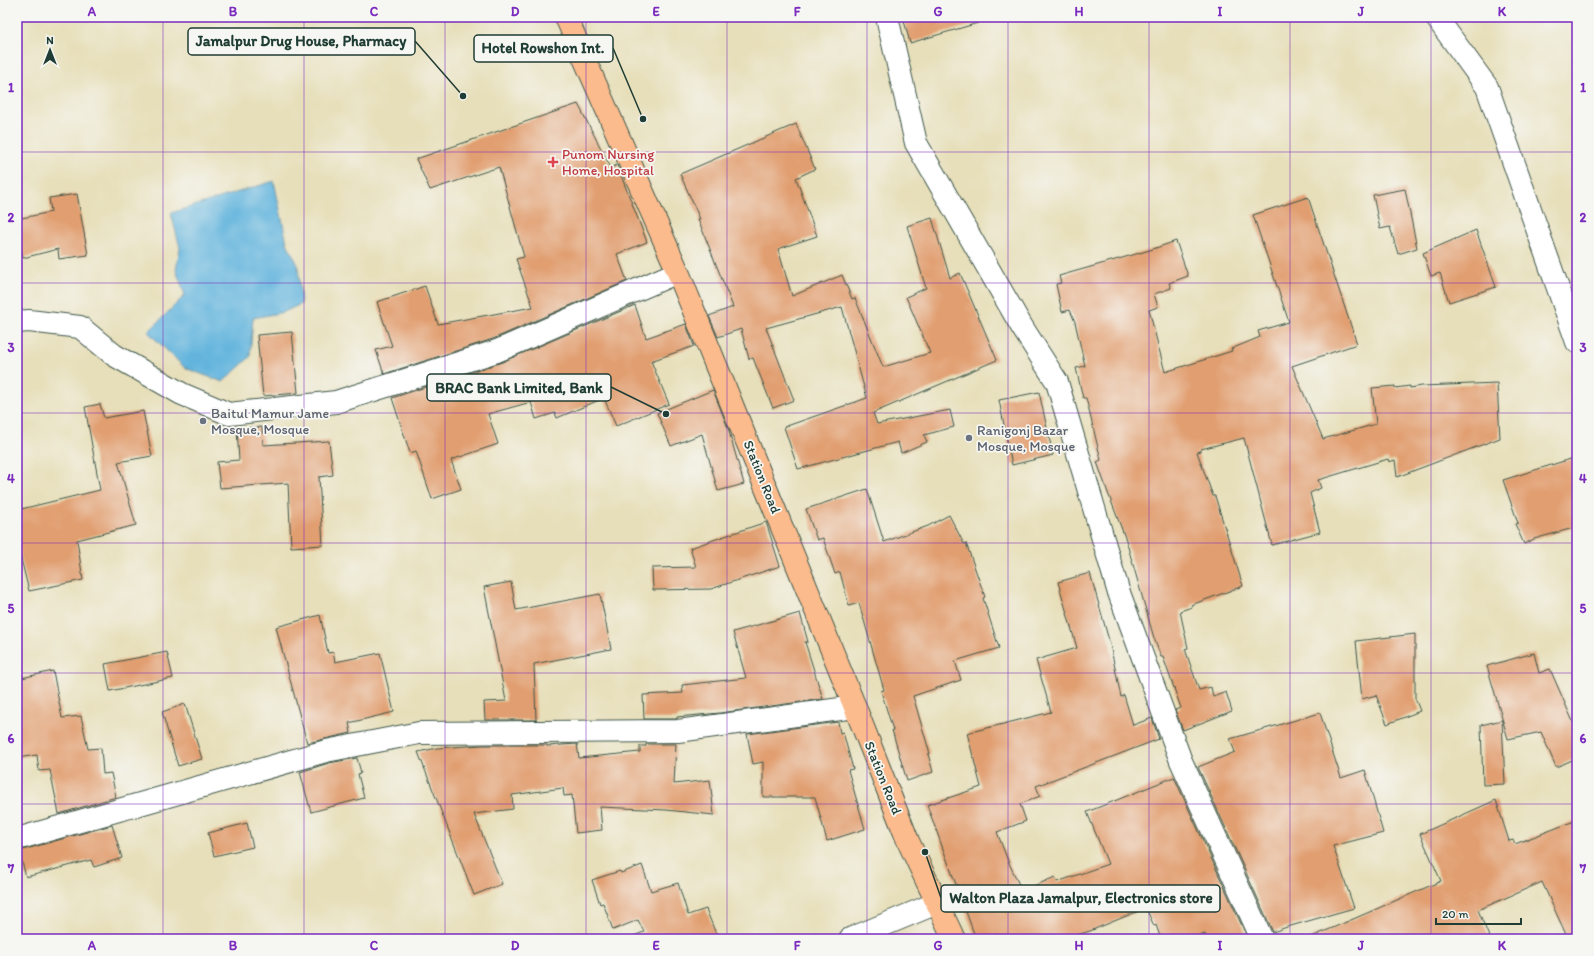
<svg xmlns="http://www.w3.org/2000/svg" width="1594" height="956" font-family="Itim,sans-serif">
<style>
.water{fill:#62b4dd;stroke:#407888}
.building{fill:#e19e6f}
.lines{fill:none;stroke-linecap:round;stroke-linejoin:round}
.minor-casing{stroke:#3d5548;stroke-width:24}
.tertiary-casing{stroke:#3d5548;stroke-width:24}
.primary-casing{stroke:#3d5548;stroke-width:24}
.minor{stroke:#fff;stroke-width:22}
.tertiary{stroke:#fff;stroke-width:22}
.primary{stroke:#fbbb8d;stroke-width:22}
.grid{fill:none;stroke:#7b2cbf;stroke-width:1;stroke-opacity:0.55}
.health-dot{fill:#e0444e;stroke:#f6f6f2;stroke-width:1.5}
.worship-dot{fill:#6b7280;stroke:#f6f6f2;stroke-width:1.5}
.labels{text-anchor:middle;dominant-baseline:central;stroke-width:3.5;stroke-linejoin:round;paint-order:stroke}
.health-label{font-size:14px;fill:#be3a42;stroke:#f6f6f2;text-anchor:start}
.worship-label{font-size:14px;fill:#5b616d;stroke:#f6f6f2;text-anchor:start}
.street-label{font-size:14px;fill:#1f3d34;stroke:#f6f6f2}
.leader{fill:none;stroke:#1f3d34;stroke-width:1.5}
.callout-dot{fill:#1f3d34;stroke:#f6f6f2;stroke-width:1.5}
.callout{fill:#f6f6f2;stroke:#1f3d34;stroke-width:1.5}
.callout-label{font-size:15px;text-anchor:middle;font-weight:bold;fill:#1f3d34}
.neatline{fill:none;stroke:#7b2cbf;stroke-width:1.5}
.grid-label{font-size:13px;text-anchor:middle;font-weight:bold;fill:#7b2cbf}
</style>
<rect width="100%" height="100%" fill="#f6f6f2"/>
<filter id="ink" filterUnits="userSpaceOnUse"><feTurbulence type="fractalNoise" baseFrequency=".025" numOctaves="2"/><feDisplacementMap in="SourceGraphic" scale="8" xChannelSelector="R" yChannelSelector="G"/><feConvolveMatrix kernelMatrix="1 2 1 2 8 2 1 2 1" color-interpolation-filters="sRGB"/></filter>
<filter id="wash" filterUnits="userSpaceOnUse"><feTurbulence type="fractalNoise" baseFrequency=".012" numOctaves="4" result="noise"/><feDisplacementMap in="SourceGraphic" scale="16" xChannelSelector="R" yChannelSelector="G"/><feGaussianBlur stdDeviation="0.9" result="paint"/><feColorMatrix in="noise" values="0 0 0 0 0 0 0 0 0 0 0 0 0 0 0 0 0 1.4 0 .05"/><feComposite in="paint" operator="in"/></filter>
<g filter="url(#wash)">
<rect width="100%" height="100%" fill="#e7dfba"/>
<path class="water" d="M274,181L287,243L298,265L301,304L284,312L253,318L250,357L223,382L185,368L148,332L185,295L176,270L180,248L171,213Z"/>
<g id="blocks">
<g class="building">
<path d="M903,17H977L978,23L910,43Z"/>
<path d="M578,104L611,168L617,165L647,242L617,254L627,281L493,339L384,374L376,350L392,346L377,302L425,286L438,324L533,307L516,259L524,257L499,167L430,190L416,159Z"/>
<path d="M796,124L815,169L796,178L817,236L778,249L792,296L842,275L852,299L855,298L883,367L930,353L906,297L926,288L907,226L932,218L950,278L960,273L997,360L873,413L877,424L950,410L954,427L924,435L927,442L901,453L898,442L798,469L784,427L867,398L842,307L766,328L794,400L773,408L753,358L749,359L741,329L718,337L709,316L733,307L698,219H700L680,174Z"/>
<path d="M1405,189L1417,248L1398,254L1390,227L1380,229L1373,195Z"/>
<path d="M77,194L88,255L59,259L58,249L23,258L17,232V219L51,212L49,198Z"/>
<path d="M1308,197L1357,344L1292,366L1323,439L1376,424L1372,388L1395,386V388L1410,386V388L1422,386L1497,383L1500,438L1397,477L1395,460L1389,462L1388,459L1318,480L1321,488L1310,493L1320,532L1272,545L1244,438L1201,449V451L1197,452L1213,496H1215L1243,586L1191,605L1192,607L1180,611L1188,648L1185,649L1199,690L1211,687L1213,697L1226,692L1232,711L1183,730L1175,710L1181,708L1163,657H1161L1154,638L1126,540L1108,493L1097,462L1101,460L1086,398H1083L1076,368L1085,366L1075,322L1070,310L1062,312L1056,284L1061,283L1059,276L1150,250L1176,241L1188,276L1169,283L1171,288L1154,294L1158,307L1149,310L1165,372L1232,351L1231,349L1260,337L1258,331L1289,322L1253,215Z"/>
<path d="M1476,230L1496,287L1449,302L1440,273L1431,276L1423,253Z"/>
<path d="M635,305L646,338L686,324L694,346L651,361L669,404L616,426L604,398L557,418L555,413L536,419L531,402L488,414L498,444L451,460L461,489L432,499L416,451L410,453L392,398L502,362Z"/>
<path d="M292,332L298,393L263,396L257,335Z"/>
<path d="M713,390L728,428L744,484L718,491L702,434L671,446L657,413Z"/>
<path d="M1039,392L1053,455L1012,465L999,400Z"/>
<path d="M100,404L104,418L143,411L152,456L118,462L136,525L77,540L83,580L29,591L17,543V510L100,490L85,407Z"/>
<path d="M262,427L263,445L329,441L333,475L319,477L323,545L291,547L288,483L220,488L217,462L239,460L237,429Z"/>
<path d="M1577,457V527L1534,539L1524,544L1515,524L1518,523L1503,480Z"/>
<path d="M867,489L884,542L928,526L949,515L964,544L966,543L985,597L983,598L999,648L955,661L961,680L913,696L930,754H928L933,772L907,781L892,730H893L881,691L884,690L859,603L849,606L840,572L835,574L823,538L817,540L806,509Z"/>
<path d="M766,522L780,566L711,589L653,590L652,568L696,567L690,548Z"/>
<path d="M1090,573L1110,644L1121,697L1124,695L1133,725L1152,718L1159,739L1036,786L1040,796L1020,804L1026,821L997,832L1008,861L1022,891L1055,877L1057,882L1108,864L1087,812L1174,777L1248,939H1207L1205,934L1189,939H1161L1156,925L1154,926L1146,908L1090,931L1064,939H976L927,805L981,787L967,733L1051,712L1036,660L1077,648L1058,582Z"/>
<path d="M511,582L516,610L600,594L611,649L534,664L536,720H485L484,702L506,701L484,587Z"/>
<path d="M800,613L808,642H805L823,699L720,713L677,717V719H644L643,695L683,693L682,685L746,678L733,632Z"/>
<path d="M320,615L328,653L333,652L335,662L380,653L394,712L349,723L351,733L307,743L276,627Z"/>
<path d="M1415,634V698L1420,711L1387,724L1376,695L1362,699L1356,641Z"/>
<path d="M167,652L173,678L110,691L105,664Z"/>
<path d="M1534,653L1539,673L1550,669L1577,731V758L1556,767L1541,732L1508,739L1487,666Z"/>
<path d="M53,671L62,718L81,716L88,749L101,748L103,774L111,773L116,797L59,814L50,770L39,771L37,755L17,758V679Z"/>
<path d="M185,704L202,759L178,766L162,712Z"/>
<path d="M1320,713L1341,778L1365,770L1383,833L1333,846L1354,908L1287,927L1273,932L1198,767L1235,752L1230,739Z"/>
<path d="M1502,720L1505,784L1483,785L1481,725Z"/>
<path d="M838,722L840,733L843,732L853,769L848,770L865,829L827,841L815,797H763V762L753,764L747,734Z"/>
<path d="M577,744L579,758L640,752V746H646V744H676L674,784L710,780L714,815L666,810L600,807L602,830L576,833L572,795L564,796L563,788L512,795L513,809L474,814L502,884L474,895L418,752L437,748L482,745H547V746Z"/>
<path d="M357,758L361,773L358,774L364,798L311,812L300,772L329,763Z"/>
<path d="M1496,800L1509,841L1513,840L1515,844L1577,820V939H1568L1542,882L1478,910L1490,939H1307L1441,881L1420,834Z"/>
<path d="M247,823L253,847L214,856L208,833Z"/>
<path d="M112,825L122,858L94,867L91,860L26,877L19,851Z"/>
<path d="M642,865L651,891L678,883L688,915L706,909L718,939H631V937L644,932L638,920L613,930L603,903L600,904L592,880L620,871L621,873Z"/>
</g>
</g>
</g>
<g filter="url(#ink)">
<use href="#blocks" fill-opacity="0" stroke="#3d5548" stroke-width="1"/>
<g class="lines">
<defs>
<g id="minor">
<path d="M887,17L916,143L1022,327L1057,382L1118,590L1181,761L1262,939"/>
<path d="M17,322L29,321L80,327L114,355L182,394L229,414L336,402L497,351L678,272"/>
<path d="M17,839L326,751L419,733L678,731L855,707"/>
<path d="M850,939L937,903"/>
</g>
<path id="tertiary" d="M1436,17L1487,87L1577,342"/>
<path id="primary" d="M566,17L678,272L855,707L908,841L954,939"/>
</defs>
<use href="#minor" class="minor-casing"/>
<use href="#tertiary" class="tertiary-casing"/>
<use href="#primary" class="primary-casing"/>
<use href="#minor" class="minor"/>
<use href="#tertiary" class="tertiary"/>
<use href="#primary" class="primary"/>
</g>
</g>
<path class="grid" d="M163,17V939M304,17V939M445,17V939M586,17V939M727,17V939M867,17V939M1008,17V939M1149,17V939M1290,17V939M1431,17V939M17,152H1577M17,283H1577M17,413H1577M17,543H1577M17,673H1577M17,804H1577"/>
<path class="health-dot" d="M551 156h4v4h4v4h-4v4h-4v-4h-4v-4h4z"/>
<g class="worship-dot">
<circle cx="203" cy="421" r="4"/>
<circle cx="969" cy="438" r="4"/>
</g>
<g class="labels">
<g class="health-label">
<text x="562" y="154">Punom Nursing<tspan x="562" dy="16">Home, Hospital</tspan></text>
</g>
<g class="worship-label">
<text x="211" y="413">Baitul Mamur Jame<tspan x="211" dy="16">Mosque, Mosque</tspan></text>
<text x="977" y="430">Ranigonj Bazar<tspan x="977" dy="16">Mosque, Mosque</tspan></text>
</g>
<g class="street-label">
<text transform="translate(762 477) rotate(68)">Station Road</text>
<text transform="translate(883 778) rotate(68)">Station Road</text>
</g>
</g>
<path class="leader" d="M463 96L415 41M643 119L613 48M666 414L611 387M925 852L941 898"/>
<g class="callout-dot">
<circle cx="463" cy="96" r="4"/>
<circle cx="643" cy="119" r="4"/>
<circle cx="666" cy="414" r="4"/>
<circle cx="925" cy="852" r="4"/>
</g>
<g class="callout">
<rect x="188" y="28" width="227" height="27" rx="4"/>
<rect x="474" y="35" width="139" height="27" rx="4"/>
<rect x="427" y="374" width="184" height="27" rx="4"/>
<rect x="941" y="885" width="279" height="27" rx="4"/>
</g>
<g class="callout-label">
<text x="301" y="46">Jamalpur Drug House, Pharmacy</text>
<text x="543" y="53">Hotel Rowshon Int.</text>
<text x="519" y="393">BRAC Bank Limited, Bank</text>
<text x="1081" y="903">Walton Plaza Jamalpur, Electronics store</text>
</g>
<rect width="1594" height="956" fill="none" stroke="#f6f6f2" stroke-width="44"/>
<g transform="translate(50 50)" stroke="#f6f6f2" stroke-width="3" paint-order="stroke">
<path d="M0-3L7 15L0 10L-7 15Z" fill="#1f3d34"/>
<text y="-6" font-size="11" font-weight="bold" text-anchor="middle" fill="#1f3d34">N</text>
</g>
<path d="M1436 918v6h85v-6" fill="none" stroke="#1f3d34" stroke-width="2"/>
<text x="1442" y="918" font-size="12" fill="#1f3d34" stroke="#f6f6f2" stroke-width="3" paint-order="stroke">20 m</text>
<rect x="22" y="22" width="1550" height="912" class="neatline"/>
<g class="grid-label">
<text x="92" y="16">A</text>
<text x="233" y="16">B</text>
<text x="374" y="16">C</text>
<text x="515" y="16">D</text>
<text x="656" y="16">E</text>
<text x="797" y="16">F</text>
<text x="938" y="16">G</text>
<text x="1079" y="16">H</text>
<text x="1220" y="16">I</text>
<text x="1361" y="16">J</text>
<text x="1502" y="16">K</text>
<text x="11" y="92">1</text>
<text x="1583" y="92">1</text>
<text x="11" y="222">2</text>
<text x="1583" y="222">2</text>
<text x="11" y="352">3</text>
<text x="1583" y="352">3</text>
<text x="11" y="483">4</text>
<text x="1583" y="483">4</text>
<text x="11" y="613">5</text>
<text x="1583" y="613">5</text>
<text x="11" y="743">6</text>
<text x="1583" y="743">6</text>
<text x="11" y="873">7</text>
<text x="1583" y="873">7</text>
<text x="92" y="950">A</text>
<text x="233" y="950">B</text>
<text x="374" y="950">C</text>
<text x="515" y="950">D</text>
<text x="656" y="950">E</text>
<text x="797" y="950">F</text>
<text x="938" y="950">G</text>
<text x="1079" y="950">H</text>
<text x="1220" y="950">I</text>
<text x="1361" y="950">J</text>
<text x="1502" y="950">K</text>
</g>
</svg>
